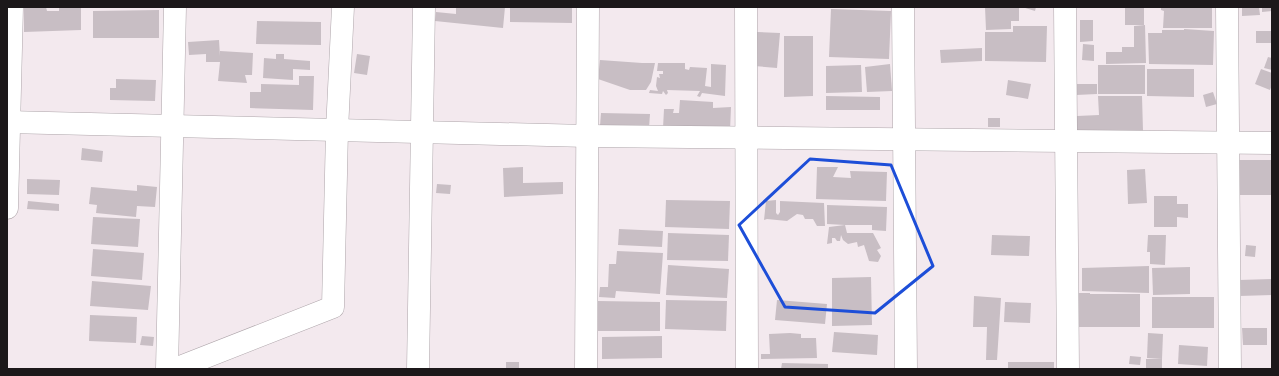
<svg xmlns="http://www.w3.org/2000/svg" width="1279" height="376" font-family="'Titillium Web',sans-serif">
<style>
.building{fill:#c8bec4}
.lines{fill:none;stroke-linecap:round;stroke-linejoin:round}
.minor-casing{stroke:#aea5aa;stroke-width:23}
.minor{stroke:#fff;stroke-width:22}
.marked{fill:none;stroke:#1d4ed8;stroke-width:3;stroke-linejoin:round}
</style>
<rect width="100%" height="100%" fill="#f3e9ee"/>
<g class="building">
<path d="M24,7H46L47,11H59V7H81V30L24,32Z"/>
<path d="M456,7H505L503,28L435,21L436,12L456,14Z"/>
<path d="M510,7H572V23L510,22Z"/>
<path d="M985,7H1019V21H1011V29L986,30Z"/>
<path d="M1022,7H1036L1035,11Z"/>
<rect x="1125" y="7" width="19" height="18"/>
<path d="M1161,7H1212V28H1163L1164,11L1161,10Z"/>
<path d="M1242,7H1259L1260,15L1242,16Z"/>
<path d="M1262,7H1272V11L1262,12Z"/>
<path d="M831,9L891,11L889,59L829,57Z"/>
<path d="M159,10V38H93V11Z"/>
<path d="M1080,20H1093V41L1080,42Z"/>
<path d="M257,21L321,22V45L256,44Z"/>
<path d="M1145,25L1146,63L1106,64V52H1122V47H1134V26Z"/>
<path d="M1013,26H1047L1046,62L985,61V32H1013Z"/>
<path d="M1184,29L1214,31L1213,65L1149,64L1148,33H1162V30H1184Z"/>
<rect x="1256" y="31" width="16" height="12"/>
<path d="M757,32L780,33L777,68L754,66Z"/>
<path d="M784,36H813V96L784,97Z"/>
<path d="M219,40L220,56V51L253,53L252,75H245L247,83L218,81L220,62H206V54L189,55L188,42Z"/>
<path d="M1083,44L1094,45V61L1082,60Z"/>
<path d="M982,48V61L941,63L940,50Z"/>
<path d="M276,54H284V59L310,61V70L293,69V80L263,78L264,58L276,59Z"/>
<path d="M357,54L370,56L367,75L354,73Z"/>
<path d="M1268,57L1272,58V70L1264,68Z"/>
<path d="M600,60L642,63H655L651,82L646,90H630L598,79Z"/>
<path d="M658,63H685V69L689,70L690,67L707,68L705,86L711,87V64L726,65L725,96L702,93L700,97L697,96L700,91L667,90L668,93L666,95L663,91L662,94L649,93L650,90L658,91L656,86L657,77L660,78L659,74H663V71H657Z"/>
<path d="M890,64L892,91L867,92L865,67Z"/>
<path d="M861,65L862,92L826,93V66Z"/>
<rect x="1098" y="65" width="47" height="29"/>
<path d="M1147,69H1194V97L1147,96Z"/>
<path d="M1261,69L1272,73V85L1270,90L1255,84Z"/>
<path d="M299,76H314L313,110L250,108V92H261V84L299,85Z"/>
<path d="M116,79L156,80L155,101L110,100V88H116Z"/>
<path d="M1008,80L1031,84L1028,99L1006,95Z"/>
<path d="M1076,84H1097V94L1076,95Z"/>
<path d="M1213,92L1217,104L1206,107L1203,95Z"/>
<path d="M826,96L880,97V110H826Z"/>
<path d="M1098,96H1142L1143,131L1077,132V116L1099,115Z"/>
<path d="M680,100L713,102V108L731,107L730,131L663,128L664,109H674L673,113H679Z"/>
<path d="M601,113L650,114L649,128L600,126Z"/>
<rect x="988" y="118" width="12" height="9"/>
<path d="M82,148L103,151L102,162L81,160Z"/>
<rect x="1236" y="160" width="36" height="35"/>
<path d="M523,167V183L563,182V194L504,197L503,168Z"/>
<path d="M817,167H838L833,177L851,178L850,171L887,172L886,201L816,199Z"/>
<path d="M1145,169L1147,203L1128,204L1127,170Z"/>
<path d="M27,179L60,180L59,195L27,194Z"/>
<path d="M437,184L451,185L450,194L436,193Z"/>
<path d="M137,185L157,187L155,207L137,206L136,217L96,213L97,205L89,204L91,187L137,191Z"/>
<path d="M1154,196H1177V204H1188V218L1177,217V227H1154Z"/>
<path d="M666,200L730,201L729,229L665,227Z"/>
<path d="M776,200V213L778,215L780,212V201L824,203L825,226H817L813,219H805L803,215L797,214L787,221L767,219L764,220L766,201Z"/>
<path d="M28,201L59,204V211L27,209Z"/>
<path d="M827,205L887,207L886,231L872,230V225H845L847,233H873L881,248L877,250L881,256L878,262L869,261L864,245L858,247L857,242L848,244L843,240L841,235L840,241H837L835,238H832V243L827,244L829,227L845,225L827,224Z"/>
<path d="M93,217L140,219L138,247L91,244Z"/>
<path d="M619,229L663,231L662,247L618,245Z"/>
<path d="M668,233L729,235L728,261L667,260Z"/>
<path d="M992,235L1030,236L1029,256L991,255Z"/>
<path d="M1148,235H1166L1165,265L1150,264V252H1147Z"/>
<path d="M1246,245L1256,246L1255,257L1245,256Z"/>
<path d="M93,249L144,253L142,280L91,276Z"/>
<path d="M617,251L663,253L660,294L616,291L615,298L599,297L600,287H608L609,264H616Z"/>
<path d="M668,265L729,269L727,298L666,295Z"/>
<path d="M1149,266V293L1082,291V268Z"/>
<path d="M1190,267V294L1153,295L1152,268Z"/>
<path d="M871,277L872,325L832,326V278Z"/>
<path d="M1272,279V295L1239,296V280Z"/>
<path d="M92,281L151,286L148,310L90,306Z"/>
<path d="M1074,293H1090V294H1140V327H1074Z"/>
<path d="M974,296L1001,298L997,360H986L987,327H973Z"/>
<rect x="1152" y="297" width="62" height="31"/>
<path d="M666,300L727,301L726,331L665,329Z"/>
<path d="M777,300L827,304L825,324L775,320Z"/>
<path d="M598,301L660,302V331H598Z"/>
<path d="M1005,302L1031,303L1030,323L1004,322Z"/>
<path d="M90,315L137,317L136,343L89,341Z"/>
<path d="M1242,328H1267V345H1243Z"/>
<path d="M834,332L878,335L877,355L832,352Z"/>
<path d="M790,333L801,334V338H816L817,358L761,359V354H770L769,334Z"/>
<path d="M1148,333L1163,334L1162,359L1147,358Z"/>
<path d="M142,336L154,337L153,346L140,345Z"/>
<path d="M662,336V358L602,359V337Z"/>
<path d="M1179,345L1208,347L1207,366L1178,364Z"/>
<path d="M1130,356L1141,357L1140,365L1129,364Z"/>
<rect x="1146" y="359" width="16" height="10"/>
<rect x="506" y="362" width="13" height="7"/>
<rect x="1008" y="362" width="46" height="7"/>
<path d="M782,363L828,364V369H781Z"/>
</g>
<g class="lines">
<defs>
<g id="minor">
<path d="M746,7L747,369"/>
<path d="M903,7L906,369"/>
<path d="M1065,7L1068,369"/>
<path d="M1227,7L1230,369"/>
<path d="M7,122L587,136L1272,143"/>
<path d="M7,208L12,7"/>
<path d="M167,369L175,7"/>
<path d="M175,369L333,307L337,130L343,7"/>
<path d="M418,369L424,7"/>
<path d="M586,369L588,7"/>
</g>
</defs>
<use href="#minor" class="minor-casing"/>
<use href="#minor" class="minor"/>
</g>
<path class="marked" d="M810,159L891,165L933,266L875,313L785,307L739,225Z"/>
<rect width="1279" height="376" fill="none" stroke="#1c181a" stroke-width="16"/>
</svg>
